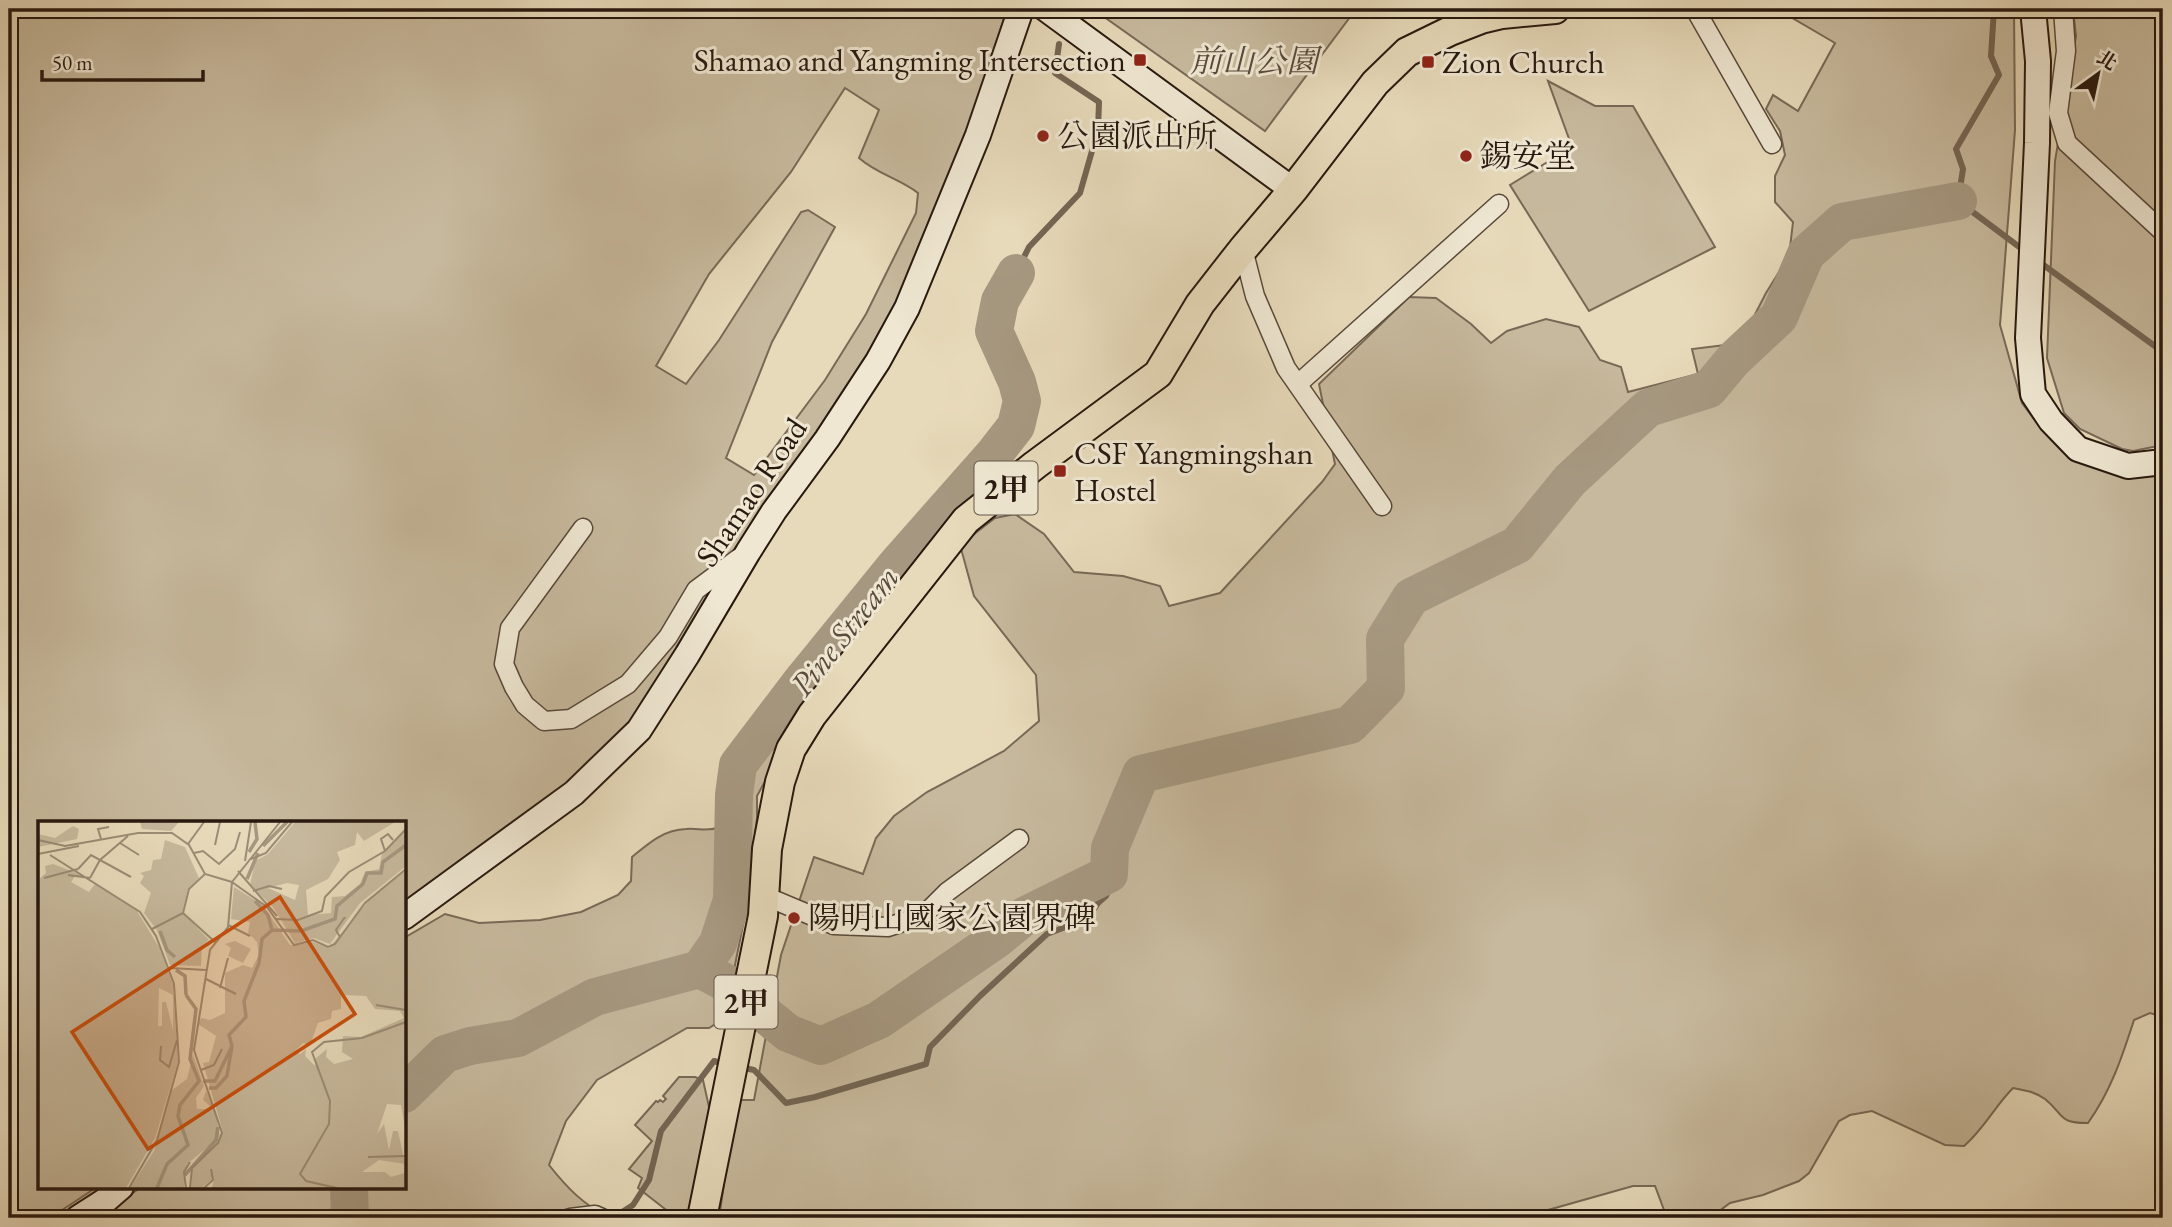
<svg xmlns="http://www.w3.org/2000/svg" width="2172" height="1227" font-family="'EB Garamond','Noto Serif TC',serif">
<style>
.green{fill:#c7b99d;stroke:#786956;stroke-width:2;fill-rule:evenodd}
.lines{fill:none;stroke-linecap:round;stroke-linejoin:round}
.stream{stroke:#746553;stroke-width:6}
.river{stroke:#a69880;stroke-width:38}
.street-casing{stroke:#58493a;stroke-width:21}
.secondary-casing{stroke:#28190f;stroke-width:28}
.primary-casing{stroke:#28190f;stroke-width:32}
.street{stroke:#efe7d2;stroke-width:18}
.secondary{stroke:#efe7d2;stroke-width:24}
.primary{stroke:#e7daba;stroke-width:28}
.poi-dot{fill:#8f2418;stroke:#efe7d2;stroke-width:2.5}
.labels{text-anchor:middle;dominant-baseline:central;stroke-width:6;stroke-linejoin:round;paint-order:stroke}
.shield{fill:#efe7d2;stroke:#64574a;stroke-width:2}
.shield-label{font-size:30px;font-weight:bold;fill:#28190f}
.poi-label{font-size:32px;fill:#28190f;stroke:#efe7d2;text-anchor:start}
.park-label{font-size:32px;font-style:italic;fill:#58493a;stroke:#efe7d2}
.street-label{font-size:32px;fill:#28190f;stroke:#efe7d2}
.water-label{font-size:33px;font-style:italic;fill:#5a4c3c;stroke:#efe7d2}
.inset-river{fill:none;stroke:#a69880;stroke-width:3.5}
.inset-road{fill:none;stroke:#9b8d76;stroke-width:2}
.view{fill:#cb4f0c;fill-opacity:0.15;stroke:#cb4f0c;stroke-width:3.5}
.inset-edge{fill:none;stroke:#28190f;stroke-width:3.5}
</style>
<rect width="100%" height="100%" fill="#e7daba"/>
<filter id="stains"><feTurbulence type="fractalNoise" baseFrequency=".00286" numOctaves="4"/><feColorMatrix values="0 0 0 0 .2 0 0 0 0 .09 0 0 0 0 .02 0 0 0 .5 -.17"/></filter>
<radialGradient id="worn" r=".72"><stop offset=".6" stop-color="#630" stop-opacity="0"/><stop offset="1" stop-color="#630" stop-opacity=".3"/></radialGradient>
<g class="green">
<path d="M9,9H1007L966,137L901,308L636,726L568,787L404,905V823H40V1187H97L50,1218H9ZM845,88L879,110L859,158C877,174 900,179 918,193L916,213L866,314L825,380L754,475L726,458L772,342L835,227L808,210L801,212L719,340L686,384L656,366L709,274L791,172Z"/>
<path d="M1093,9H1356L1265,131Z"/>
<path d="M1785,9H2014L2015,130L2000,325L2022,403L2040,427L2078,460L2124,474L2163,475V1017L2150,1013L2134,1020C2122,1057 2111,1091 2088,1123C2057,1123 2065,1115 2045,1099C2036,1092 2024,1090 2013,1088C1995,1106 1984,1129 1964,1146L1945,1145L1872,1111L1850,1115L1839,1121L1809,1173L1799,1181L1763,1195L1730,1203L1710,1218H1667L1655,1186H1633L1548,1210L1551,1218H719L736,1100H754L781,955L814,857L863,874L876,838L894,816L927,792L1004,751L1039,721L1036,675L974,596L960,545L995,518L1015,514L1044,534L1074,572L1123,576L1160,586L1169,606L1220,593L1322,482L1335,464L1319,384L1409,297L1436,298L1471,324L1491,343L1507,331L1546,319L1579,327L1600,360L1621,367L1628,392L1698,374L1692,349L1725,345L1749,326L1766,293L1789,256L1793,222L1775,202V176L1785,155L1780,131L1766,109L1773,95L1798,111L1835,43L1789,16Z"/>
<path d="M2073,9H2163V445L2133,451L2122,449L2080,429L2064,413L2047,358L2055,161L2076,36Z"/>
<path d="M1548,81L1595,106H1633L1715,247L1589,311L1510,185L1572,147Z"/>
<path d="M781,743L775,763L757,796V818L746,910L733,975L720,1021L709,1028H687L597,1080L566,1121L549,1165C568,1189 582,1203 609,1218H99L141,1187H404V938L445,914L479,923L540,920L581,912L618,895L631,881L632,857C649,843 663,830 686,829C699,828 708,832 720,827L725,784Z"/>
<path d="M679,1077H695L703,1080L711,1116L700,1153L692,1218H673L674,1216L638,1188L642,1178L629,1169L652,1141L635,1125L656,1101L658,1102L660,1100L663,1102L666,1099L663,1096Z"/>
</g>
<g class="lines">
<g class="stream">
<path d="M1994,9L1991,56L1999,75L1956,149L1963,169L1958,201L2026,252"/>
<path d="M2038,261L2163,352"/>
<path d="M1016,273L1029,247L1080,193L1098,130L1099,102L1055,73L1059,44"/>
<path d="M739,1067L754,1070L786,1103L815,1097L926,1064L930,1047L980,996L1047,934L1087,919L1098,903L1106,896L1112,884L1109,874"/>
<path d="M613,1218L633,1205L649,1180L661,1131L714,1061L725,1064"/>
</g>
<g class="river">
<path d="M700,969L726,983L788,1033L821,1046L879,1020L997,939L1026,915L1109,874L1110,848L1141,774L1350,725L1386,688L1385,639L1411,597L1517,545L1570,480L1648,408L1709,389L1733,360L1779,317L1806,254L1842,222L1958,201"/>
<path d="M404,1094L445,1054L470,1046L518,1038L595,997L700,969L718,943L732,900L734,795L738,765L801,682L897,564L995,453L1016,426L1022,401L1017,382L994,331L1000,301L1016,273"/>
<path d="M349,1187L350,1218"/>
</g>
<defs>
<g id="street">
<path d="M1695,9L1772,144"/>
<path d="M2063,9L2066,51L2058,113L2067,143L2163,232"/>
<path d="M1243,249L1255,296L1286,368L1382,506"/>
<path d="M1298,384L1499,204"/>
<path d="M583,528L510,628L504,664L514,687L525,705L544,721L571,719L628,684L668,637L696,590L739,558"/>
<path d="M765,896L834,925L888,927L924,915L947,892L1019,839"/>
<path d="M570,1218L595,1215L602,1218"/>
</g>
<g id="secondary">
<path d="M1046,9L1293,190"/>
<path d="M2033,9L2038,61L2037,143L2028,338L2033,394L2051,421L2078,449L2128,466L2163,462"/>
<path d="M404,917L574,793L639,730L687,655L748,552L774,511L827,439L878,361L907,308L978,135L1021,9"/>
<path d="M78,1218L106,1200L121,1187"/>
</g>
<path id="primary" d="M702,1218L763,916L767,849L780,782L791,749L812,715L966,520L1035,465L1158,374L1200,304L1243,249L1293,190L1375,83L1407,52L1450,31L1481,19L1502,14L1555,9"/>
</defs>
<use href="#street" class="street-casing"/>
<use href="#secondary" class="secondary-casing"/>
<use href="#primary" class="primary-casing"/>
<use href="#street" class="street"/>
<use href="#secondary" class="secondary"/>
<use href="#primary" class="primary"/>
</g>
<g class="poi-dot">
<rect x="1133" y="53" width="14" height="14" rx="3.5"/>
<rect x="1421" y="55" width="14" height="14" rx="3.5"/>
<circle cx="1043" cy="136" r="7"/>
<circle cx="1466" cy="156" r="7"/>
<rect x="1053" y="464" width="14" height="14" rx="3.5"/>
<circle cx="794" cy="918" r="7"/>
</g>
<g class="labels">
<g class="shield">
<rect x="974.5" y="461.5" width="63" height="53" rx="5"/>
<rect x="714.5" y="975.5" width="63" height="53" rx="5"/>
</g>
<g class="shield-label">
<text x="1006" y="488">2甲</text>
<text x="746" y="1002">2甲</text>
</g>
<g class="poi-label">
<text x="1126" y="60" text-anchor="end">Shamao and Yangming Intersection</text>
<text x="1442" y="62">Zion Church</text>
<text x="1057" y="136">公園派出所</text>
<text x="1480" y="156">錫安堂</text>
<text x="1074" y="453">CSF Yangmingshan<tspan x="1074" dy="37">Hostel</tspan></text>
<text x="808" y="918">陽明山國家公園界碑</text>
</g>
<g class="park-label">
<text x="1254" y="61">前山公園</text>
</g>
<g class="street-label">
<text transform="translate(751 492) rotate(-56)">Shamao Road</text>
</g>
<g class="water-label">
<text transform="translate(844 631) rotate(-52)">Pine Stream</text>
</g>
</g>
<g transform="translate(38 821)">
<rect width="368" height="368" fill="#e7daba"/>
<path d="M102,1H141L133,10L104,8ZM257,1H357L326,20L319,11L317,24L299,31L302,39L290,58L268,69L270,94L293,92L294,76L307,75L322,63L327,51L341,48L344,33L367,10V46L322,82L292,123L276,117L257,122L235,86L212,64L217,40L230,33ZM249,62L261,64L257,79L230,67ZM35,5L41,8L39,18L0,26V13L17,17ZM127,19L147,26L161,57L150,69L144,91L171,119L164,125L163,145L132,144L119,109L106,92L113,72L102,62L106,55L102,52L113,49L115,39L123,38ZM15,43L47,55H37L33,61L51,71L57,63L99,90L121,126L135,164L140,241L117,317L88,367H0V59L8,52L7,45ZM121,167L135,174V209L128,181H124V205H120ZM367,49V306L363,284L349,283L339,313L346,303L351,329L355,310H360L367,343L341,339L324,351H347L353,356L367,352V367H174L176,357L163,367H153L154,349L185,311L165,242L171,241L178,215L160,203L163,197L172,199L187,192V152L205,144L214,147L221,134L219,121L210,112L212,101L193,98L196,66L225,84L252,124L275,121L291,127L333,77ZM303,174L328,175L337,188L362,190L366,197L323,216L305,215L304,231L315,238L296,243L288,236L289,228L278,237L277,245L267,235L268,228L262,233L257,230L265,222L272,224L280,202L293,198L294,190L303,188ZM197,120L213,128L205,142L190,135L193,127L187,123ZM155,233L166,265L158,277L159,288H175L165,279L168,270L177,288L182,316L149,343L146,367H92L116,330L133,270L149,258Z" fill="#c7b99d" fill-rule="evenodd"/>
<path class="inset-river" d="M225,25L249,1M211,31L219,18L217,1M209,58L220,32M217,80L230,94L234,109L263,110L297,98L299,85L325,63L329,52H343L345,41L368,24M122,110L129,129L137,136M138,149L147,155L148,174M165,260H177L194,225L191,214L208,196L206,180L221,142L224,118L234,109M171,267H178L189,255L194,225M147,354L178,319L180,306M119,367L129,343L150,324L140,295L142,284L161,260L152,238L158,188L148,174"/>
<path class="inset-road" d="M242,1L194,61L229,86L256,124L275,119L290,126L297,123L327,82L368,48M63,18L60,8L71,6M0,19L27,25L100,12H134L151,24L167,53L194,61L190,106L172,129L156,229L184,312L180,322L154,347L152,367M82,22L101,34M150,23L166,1M177,24L182,1M347,30L343,18L350,13L355,19M156,32L165,30L181,43L197,28L202,11M0,33L41,25M12,34L102,91L118,115L136,163L141,241L119,319L91,367M213,38L228,32L254,1M207,40L213,1M40,48L53,34L93,56M200,50L239,95M30,54L52,57M6,57L40,48M52,57L62,39L90,15M215,70L231,65L244,68M145,92L151,68L167,53M145,92L177,121M238,98L260,99L284,90L287,76L311,51L347,30L368,8M190,104L212,115M114,108L145,92M302,116L298,109L307,96M132,147L168,149M168,158L198,173M182,167L190,137M338,184L368,189M123,225L122,239L131,246L139,219M163,249L176,244L184,228M330,336L368,335M148,367L146,351L152,341M166,367L175,359L173,348M299,367L268,360L262,353L291,303L292,280L274,231L286,221L324,217L368,201"/>
<path class="view" d="M242,76L317,193L110,328L34,211Z"/>
<rect width="368" height="368" class="inset-edge"/>
</g>
<rect width="2172" height="1227" fill="none" stroke="#e7daba" stroke-width="35"/>
<rect x="10" y="10" width="2151" height="1206" fill="none" stroke="#28190f" stroke-width="3.5"/>
<rect x="18" y="18" width="2137" height="1192" fill="none" stroke="#28190f" stroke-width="2"/>
<g transform="translate(2098 74) rotate(33)" stroke="#efe7d2" stroke-width="5" paint-order="stroke">
<path d="M0-5L12 26L0 18L-12 26Z" fill="#28190f"/>
<text y="-10" font-size="19" font-weight="bold" text-anchor="middle" fill="#28190f">北</text>
</g>
<path d="M42 70v10h161v-10" fill="none" stroke="#28190f" stroke-width="3.5"/>
<text x="52" y="70" font-size="21" fill="#28190f" stroke="#efe7d2" stroke-width="5" paint-order="stroke">50 m</text>
<rect width="100%" height="100%" filter="url(#stains)"/>
<rect width="100%" height="100%" fill="url(#worn)"/>
</svg>
